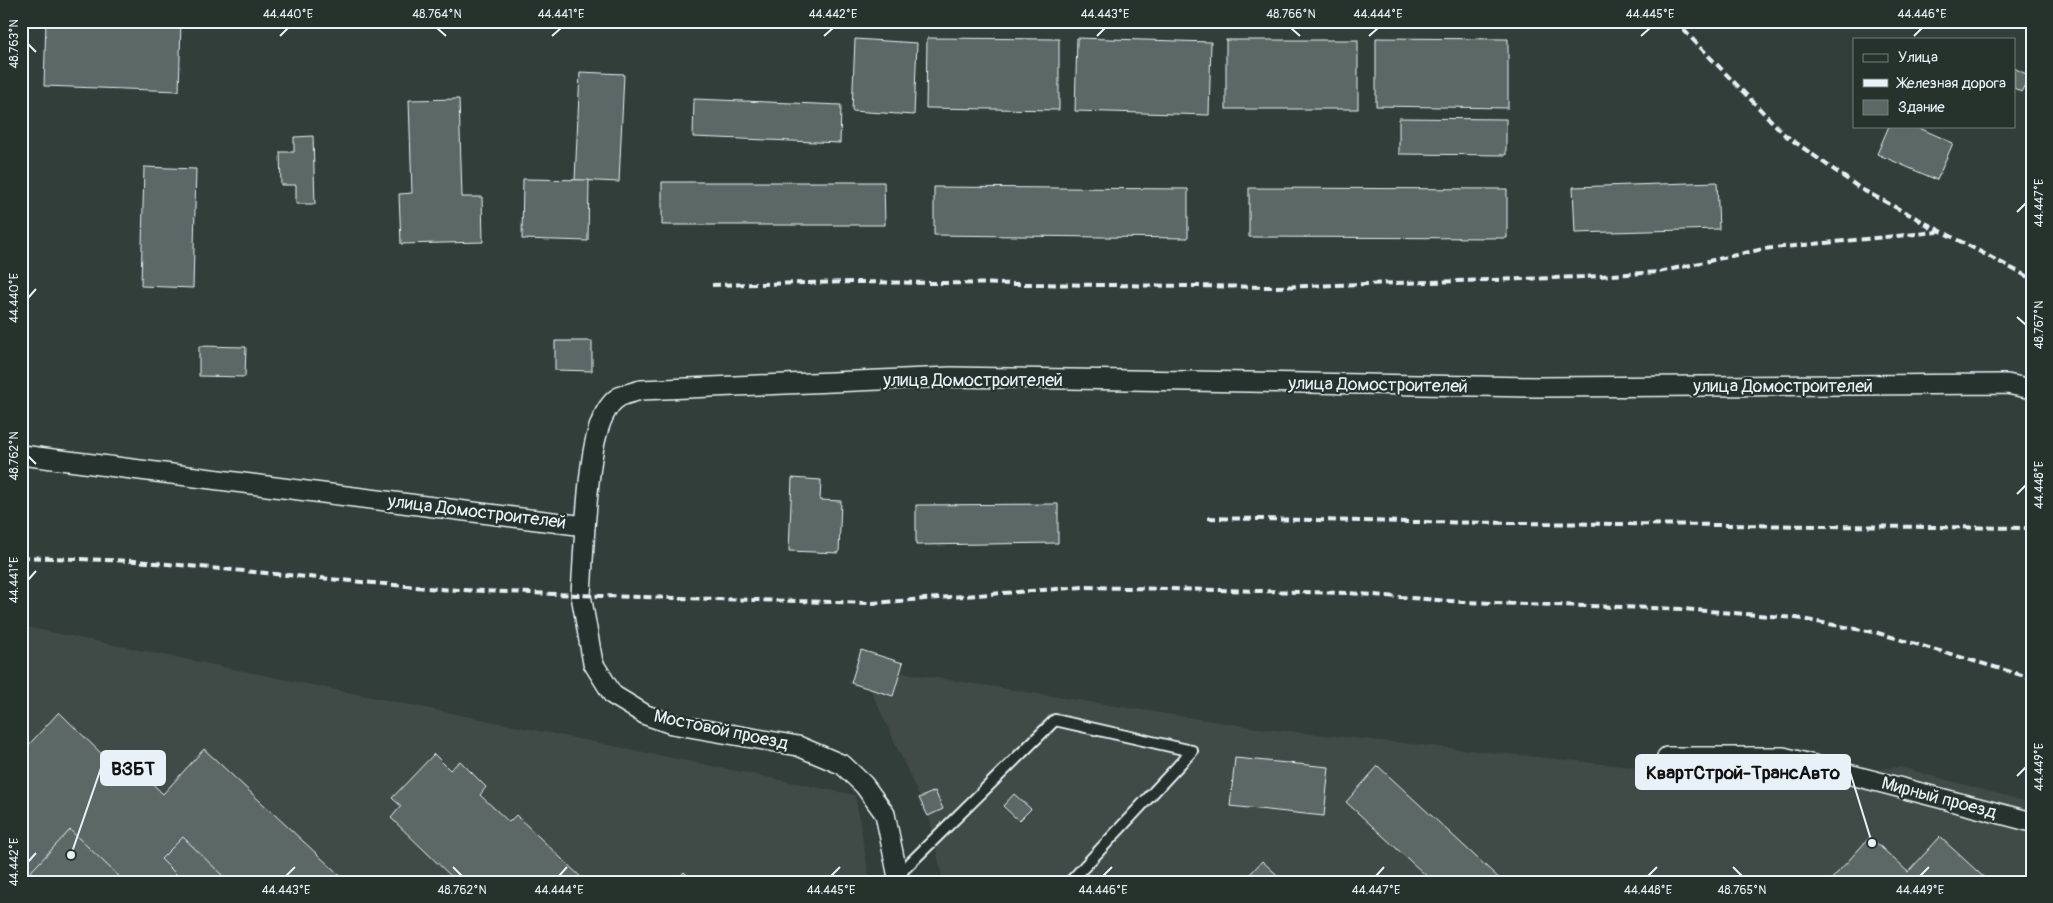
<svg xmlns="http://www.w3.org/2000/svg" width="2053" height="903" font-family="Pangolin,sans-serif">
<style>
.built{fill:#3f4b46}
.building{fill:#5c6865;stroke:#e8f1f8}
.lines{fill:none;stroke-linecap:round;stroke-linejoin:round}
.lane-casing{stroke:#e8f1f8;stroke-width:14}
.street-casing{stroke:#e8f1f8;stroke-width:22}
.lane{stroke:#26332d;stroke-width:10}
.street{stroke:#26332d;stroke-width:19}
.rail{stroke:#e8f1f8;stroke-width:4;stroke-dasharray:8 4;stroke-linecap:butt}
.ticks{fill:none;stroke:#e8f1f8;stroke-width:2}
.labels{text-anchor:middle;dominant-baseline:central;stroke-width:4.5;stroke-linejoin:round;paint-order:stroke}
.street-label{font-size:18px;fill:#e8f1f8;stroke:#26332d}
.leader{fill:none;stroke:#e8f1f8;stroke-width:2}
.callout-dot{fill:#e8f1f8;stroke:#26332d;stroke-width:2}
.callout{fill:#e8f1f8;stroke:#e8f1f8;stroke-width:2}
.callout-label{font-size:19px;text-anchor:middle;font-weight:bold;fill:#111}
.neatline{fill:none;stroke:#e8f1f8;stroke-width:2}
.ticks-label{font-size:12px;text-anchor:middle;fill:#e8f1f8}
</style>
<rect width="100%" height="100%" fill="#323e39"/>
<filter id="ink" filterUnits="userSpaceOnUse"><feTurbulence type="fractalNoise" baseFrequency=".02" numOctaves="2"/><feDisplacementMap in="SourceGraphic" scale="10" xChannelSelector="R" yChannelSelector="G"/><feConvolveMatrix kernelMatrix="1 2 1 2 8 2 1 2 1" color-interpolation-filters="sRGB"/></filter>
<g filter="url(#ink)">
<g class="built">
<path d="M21,626L855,795L870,882H21Z"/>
<path d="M860,666L1257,728L1767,781L1899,767L2032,803V882H943L930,820Z"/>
</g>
<g class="building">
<path d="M46,21H181L179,91L44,86Z"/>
<rect x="277" y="21" width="33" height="3"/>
<path d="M927,38L1059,39V110L926,108Z"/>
<path d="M1077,38L1211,42L1209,115L1075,111Z"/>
<path d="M1376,38L1508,39V108L1376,106Z"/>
<path d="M855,39L917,43L914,115L852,111Z"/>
<rect x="1226" y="40" width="132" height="69"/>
<path d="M2014,68L2030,76L2021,92L2014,88Z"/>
<path d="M580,72L624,74L619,182L575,180Z"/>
<path d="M459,99L462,197H482L483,242L401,244L399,194L412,193L409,100Z"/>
<path d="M694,99L841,105L840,143L693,137Z"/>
<path d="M1399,118L1506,119V155L1399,154Z"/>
<path d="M1889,126H1915L1953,143L1937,180L1877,154Z"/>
<path d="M313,136L315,204H296V185H281L280,152H294V137Z"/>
<path d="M144,167L196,169L193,288L141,286Z"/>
<path d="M523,179L589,180L588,241L522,239Z"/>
<path d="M662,182H884L885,225H662Z"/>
<path d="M1717,182L1719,229L1575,233L1573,187Z"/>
<path d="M934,187L1188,189V238L934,235Z"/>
<path d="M1249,188L1507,189V238L1249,237Z"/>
<path d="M555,341H592V371L555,370Z"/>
<path d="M199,346L246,347L245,377L199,376Z"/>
<path d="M792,478L821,480L820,500L841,501L839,553L789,551Z"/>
<path d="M1058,504V543L916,545V505Z"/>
<path d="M861,650L903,663L893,696L851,683Z"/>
<path d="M59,712L116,768L126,758L163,794L204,749L347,882H21V753Z"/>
<path d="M434,754L450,770L460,761L486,787L480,795L509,822L516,815L586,882H457L391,818L401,806L392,798Z"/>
<path d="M1235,758L1329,767L1324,816L1230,806Z"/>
<path d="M1378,766L1503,882H1433L1346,802Z"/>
<path d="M935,791L943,809L928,816L919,798Z"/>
<path d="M1014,794L1031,809L1019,821L1003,806Z"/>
<path d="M70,830L125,882H21Z"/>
<path d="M183,837L227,880L225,882H184L161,859Z"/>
<path d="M1870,837L1908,872L1940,837L1989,882H1829Z"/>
<path d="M1262,861L1285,882H1243Z"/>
<path d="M2032,869V882H2022L2021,881Z"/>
<path d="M684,872L695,882H675Z"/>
<path d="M1233,874L1242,882H1225Z"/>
</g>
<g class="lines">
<defs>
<path id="lane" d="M898,875L1055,720L1192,751L1070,882"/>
<g id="street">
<path d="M21,455L585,526C589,494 589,415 619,397C625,394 634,392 641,390L950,377L1539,387L2007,384L2032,389"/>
<path d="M585,526L581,595L593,663L613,695L646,715L672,724L798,746L843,765L864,785L885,814L899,882"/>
<path d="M1667,757H1783L2032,822"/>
</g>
</defs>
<use href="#lane" class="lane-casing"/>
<use href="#street" class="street-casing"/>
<use href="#lane" class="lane"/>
<use href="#street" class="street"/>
<g class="rail">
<path d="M1675,21L1785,135L1861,189L2032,279"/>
<path d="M712,285L854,282L1274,287L1583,277L1659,272L1763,249L1937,232L1919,220"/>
<path d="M1208,518L1414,522L2032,528"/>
<path d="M21,557L135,561L438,589L601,596L872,603L1083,587L1348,593L1463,602L1682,609L1796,618L1878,633L2032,678"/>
</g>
</g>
</g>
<path class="ticks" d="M437,28L446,36M1291,28L1300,36M280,36L288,28M552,36L561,28M824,36L833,28M1097,36L1105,28M1369,36L1378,28M1641,36L1650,28M1914,36L1922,28M28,44L36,52M2017,212L2026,203M28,298L36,289M2017,317L2026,325M28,456L36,464M2017,494L2026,485M28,580L36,571M2017,776L2026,767M28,862L36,853M453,867L462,876M1733,867L1742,876M286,876L295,867M559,876L567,867M831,876L840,867M1103,876L1112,867M1376,876L1384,867M1648,876L1657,867M1920,876L1929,867"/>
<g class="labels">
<g class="street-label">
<text x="973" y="380">улица Домостроителей</text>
<text transform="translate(1378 385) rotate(1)">улица Домостроителей</text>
<text x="1783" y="386">улица Домостроителей</text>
<text transform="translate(477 512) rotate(7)">улица Домостроителей</text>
<text transform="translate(721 730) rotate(12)">Мостовой проезд</text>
<text transform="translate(1939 798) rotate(15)">Мирный проезд</text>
</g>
</g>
<path class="leader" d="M71 855L101 768M1872 843L1850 772"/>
<g class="callout-dot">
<circle cx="71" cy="855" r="5"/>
<circle cx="1872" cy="843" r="5"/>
</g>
<g class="callout">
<rect x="101" y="751" width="64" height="34" rx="5"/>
<rect x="1636" y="755" width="214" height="34" rx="5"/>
</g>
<g class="callout-label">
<text x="133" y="775">ВЗБТ</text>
<text x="1743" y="779">КвартСтрой-ТрансАвто</text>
</g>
<rect width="2053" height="903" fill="none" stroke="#26332d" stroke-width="55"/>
<rect x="1853" y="38" width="162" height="90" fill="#26332d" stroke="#747f7e"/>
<rect x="1863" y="54" width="25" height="8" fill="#26332d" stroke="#747f7e"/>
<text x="1898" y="62" font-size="15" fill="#e8f1f8">Улица</text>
<rect x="1863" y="79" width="25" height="8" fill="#e8f1f8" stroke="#747f7e"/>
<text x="1898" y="88" font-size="15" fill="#e8f1f8">Железная дорога</text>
<rect x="1863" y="100" width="25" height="15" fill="#5c6865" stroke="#747f7e"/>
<text x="1898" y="112" font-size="15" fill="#e8f1f8">Здание</text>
<rect x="28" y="28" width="1998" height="848" class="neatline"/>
<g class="ticks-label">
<text x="288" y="18">44.440°E</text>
<text x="437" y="18">48.764°N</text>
<text x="561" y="18">44.441°E</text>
<text x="833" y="18">44.442°E</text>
<text x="1105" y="18">44.443°E</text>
<text x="1291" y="18">48.766°N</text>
<text x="1378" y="18">44.444°E</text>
<text x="1650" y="18">44.445°E</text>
<text x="1922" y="18">44.446°E</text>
<text transform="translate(14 44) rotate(-90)" y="4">48.763°N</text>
<text transform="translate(2039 203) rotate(-90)" y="4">44.447°E</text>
<text transform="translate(14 298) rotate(-90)" y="4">44.440°E</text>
<text transform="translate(2039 325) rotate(-90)" y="4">48.767°N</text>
<text transform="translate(14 456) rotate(-90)" y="4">48.762°N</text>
<text transform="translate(2039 485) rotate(-90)" y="4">44.448°E</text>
<text transform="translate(14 580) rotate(-90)" y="4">44.441°E</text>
<text transform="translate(2039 767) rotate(-90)" y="4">44.449°E</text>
<text transform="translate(14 862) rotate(-90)" y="4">44.442°E</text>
<text x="286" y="894">44.443°E</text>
<text x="462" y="894">48.762°N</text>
<text x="559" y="894">44.444°E</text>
<text x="831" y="894">44.445°E</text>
<text x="1103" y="894">44.446°E</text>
<text x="1376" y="894">44.447°E</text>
<text x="1648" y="894">44.448°E</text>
<text x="1742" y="894">48.765°N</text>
<text x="1920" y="894">44.449°E</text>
</g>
</svg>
